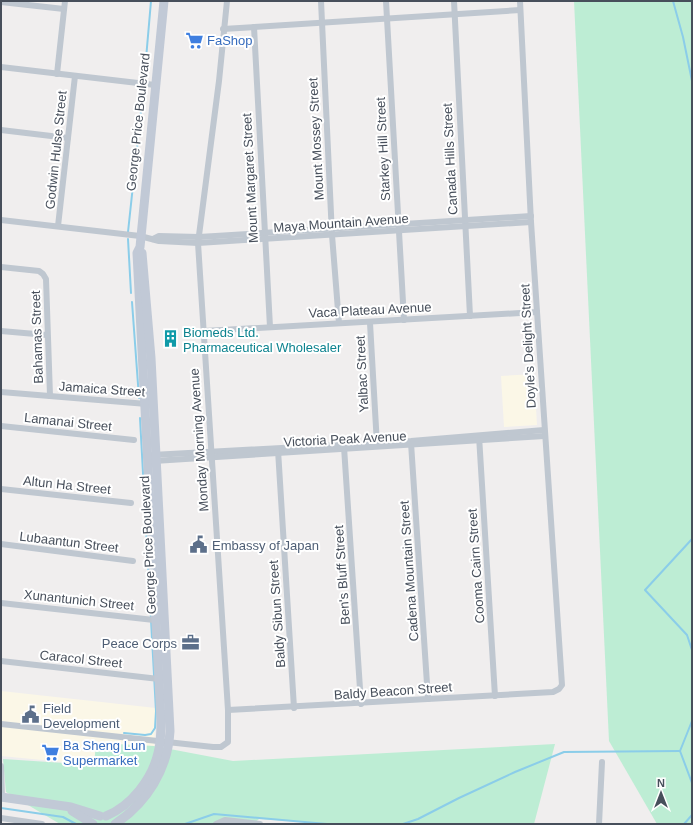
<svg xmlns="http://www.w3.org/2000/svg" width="693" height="825" font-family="Arial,sans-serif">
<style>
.commercial{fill:#fbf7e7}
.green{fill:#bdedd4}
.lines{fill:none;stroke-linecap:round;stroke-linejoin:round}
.stream{stroke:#8bcde9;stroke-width:2}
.street{stroke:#bfc7d0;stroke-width:6}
.secondary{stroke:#c1c9d6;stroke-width:9}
.labels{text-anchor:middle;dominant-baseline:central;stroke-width:4;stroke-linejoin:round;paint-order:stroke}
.shop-label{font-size:13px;fill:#366cbe;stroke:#fff;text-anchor:start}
.street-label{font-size:13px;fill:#474f5b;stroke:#fff}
.culture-label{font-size:13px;fill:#0d838f;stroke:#fff;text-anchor:start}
.service-label{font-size:13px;fill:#4e5e75;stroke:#fff;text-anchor:start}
</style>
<rect width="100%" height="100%" fill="#f0eeee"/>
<g class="commercial">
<path d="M534,374L537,425L504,427L501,376Z"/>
<path d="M1,691L156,708L154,746L96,743L94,765L1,756Z"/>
</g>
<g class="green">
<path d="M574,1H692V824H657L609,741Z"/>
<path d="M96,743L154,746L233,761L555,744L534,824H332L259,819L253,824H60L6,792L3,759L94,765Z"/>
</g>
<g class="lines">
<g class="stream">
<path d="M673,1L683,37L692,81"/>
<path d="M144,82L151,1"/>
<path d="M128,232L143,92"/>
<path d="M128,239L131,293"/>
<path d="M132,302L139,398"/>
<path d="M692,539L645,590L687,635L692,650"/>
<path d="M692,721L680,751L692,783"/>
<path d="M124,733L145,735L151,734L155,728L156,711L140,418"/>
<path d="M1,808L63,817L76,824"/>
<path d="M185,824L214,814L327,824"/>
<path d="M403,824L418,819L459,798L515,772L564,752L680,751"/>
<path d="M684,824L692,815"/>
</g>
<g class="street">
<path d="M321,1L332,235L339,323"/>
<path d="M386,1L404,320"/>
<path d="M454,1L470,316"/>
<path d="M1,2L64,9"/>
<path d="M254,27L270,327"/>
<path d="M223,29L520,10"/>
<path d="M1,67L155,85"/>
<path d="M57,74L65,1"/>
<path d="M1,130L68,138"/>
<path d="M1,220L140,236L159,241L198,243L531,222"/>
<path d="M58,226L75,76"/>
<path d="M153,239L159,236L199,237L531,216"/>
<path d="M1,267L39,271L43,274L46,279L50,396"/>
<path d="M370,323L377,445"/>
<path d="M1,331L47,335"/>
<path d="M204,331L537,312"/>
<path d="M1,392L147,404"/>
<path d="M1,426L134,440"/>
<path d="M479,436L495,696"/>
<path d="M411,443L428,699"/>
<path d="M344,447L361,704"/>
<path d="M278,450L294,708"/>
<path d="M152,455L411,441L544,430"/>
<path d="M154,461L544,436"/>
<path d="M1,489L131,503"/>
<path d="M1,544L133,561"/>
<path d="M1,603L154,620"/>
<path d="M1,661L159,679"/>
<path d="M228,710L553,692L559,689L562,685L531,222L520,1"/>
<path d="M1,724L213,747H221L228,742V710L198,243L219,81L227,1"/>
<path d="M1,766L2,798"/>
<path d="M1,818L42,824"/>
<path d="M216,824L225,820L260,824"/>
<path d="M599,824L602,762"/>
</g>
<g class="secondary">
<path d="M1,797L71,807L100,816"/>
<path d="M72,811L93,824"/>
<path d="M106,816C131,806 152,779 158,753C161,743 161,731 161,720L137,253L140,247L164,1"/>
<path d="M115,824C147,803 168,769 170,731L151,358L142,253"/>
</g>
</g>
<defs>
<symbol id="supermarket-bare" viewBox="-9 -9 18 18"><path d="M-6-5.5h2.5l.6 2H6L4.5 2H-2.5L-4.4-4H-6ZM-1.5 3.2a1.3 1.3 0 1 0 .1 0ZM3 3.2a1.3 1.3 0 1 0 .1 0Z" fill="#3f7fe0" stroke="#fff" stroke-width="2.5" paint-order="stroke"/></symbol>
<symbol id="building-bare" viewBox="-9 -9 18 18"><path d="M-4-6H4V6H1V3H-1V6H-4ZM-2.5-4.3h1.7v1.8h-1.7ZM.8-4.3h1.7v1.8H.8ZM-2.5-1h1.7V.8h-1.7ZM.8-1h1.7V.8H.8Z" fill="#0f9aa8" stroke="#fff" stroke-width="2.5" paint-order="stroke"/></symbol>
<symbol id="civic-bare" viewBox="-9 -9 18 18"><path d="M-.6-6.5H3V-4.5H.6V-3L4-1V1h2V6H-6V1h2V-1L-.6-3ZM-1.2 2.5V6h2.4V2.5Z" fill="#5c6f8a" stroke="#fff" stroke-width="2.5" paint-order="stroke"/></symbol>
<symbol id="office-bare" viewBox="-9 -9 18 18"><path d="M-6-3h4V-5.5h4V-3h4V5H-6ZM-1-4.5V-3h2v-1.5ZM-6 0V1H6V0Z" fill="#5c6f8a" stroke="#fff" stroke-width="2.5" paint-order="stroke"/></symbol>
</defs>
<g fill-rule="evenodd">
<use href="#supermarket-bare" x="182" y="28" width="25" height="25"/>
<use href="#building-bare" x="158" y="326" width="25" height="25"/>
<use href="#civic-bare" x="186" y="532" width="25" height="25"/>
<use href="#office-bare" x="178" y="630" width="25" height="25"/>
<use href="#civic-bare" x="18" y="702" width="25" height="25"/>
<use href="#supermarket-bare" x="38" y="740" width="25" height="25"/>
</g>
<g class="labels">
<g class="shop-label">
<text x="207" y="40">FaShop</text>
<text x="63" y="745">Ba Sheng Lun<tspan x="63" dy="15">Supermarket</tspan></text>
</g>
<g class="street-label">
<text transform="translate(138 122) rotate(-84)">George Price Boulevard</text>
<text transform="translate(316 139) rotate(-93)">Mount Mossey Street</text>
<text transform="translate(383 149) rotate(-93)">Starkey Hill Street</text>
<text transform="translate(56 150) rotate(-84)">Godwin Hulse Street</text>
<text transform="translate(450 159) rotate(-93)">Canada Hills Street</text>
<text transform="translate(250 178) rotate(-93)">Mount Margaret Street</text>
<text transform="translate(341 223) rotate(-4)">Maya Mountain Avenue</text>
<text transform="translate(370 310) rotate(-3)">Vaca Plateau Avenue</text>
<text transform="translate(37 337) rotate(-92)">Bahamas Street</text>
<text transform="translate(528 346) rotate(-93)">Doyle's Delight Street</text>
<text transform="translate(362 374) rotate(-93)">Yalbac Street</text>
<text transform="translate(102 389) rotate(4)">Jamaica Street</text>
<text transform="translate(68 422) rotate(6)">Lamanai Street</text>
<text transform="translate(345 439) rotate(-3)">Victoria Peak Avenue</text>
<text transform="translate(199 440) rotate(-94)">Monday Morning Avenue</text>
<text transform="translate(67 485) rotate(6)">Altun Ha Street</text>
<text transform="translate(69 542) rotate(7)">Lubaantun Street</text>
<text transform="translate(148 545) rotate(-93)">George Price Boulevard</text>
<text transform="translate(476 566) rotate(-94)">Cooma Cairn Street</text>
<text transform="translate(409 571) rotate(-94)">Cadena Mountain Street</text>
<text transform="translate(342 575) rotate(-94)">Ben's Bluff Street</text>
<text transform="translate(79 600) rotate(6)">Xunantunich Street</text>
<text transform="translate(277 614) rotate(-94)">Baldy Sibun Street</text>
<text transform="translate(81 659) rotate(6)">Caracol Street</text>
<text transform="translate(393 691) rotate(-4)">Baldy Beacon Street</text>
</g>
<g class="culture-label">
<text x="183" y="332">Biomeds Ltd.<tspan x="183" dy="15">Pharmaceutical Wholesaler</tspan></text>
</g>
<g class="service-label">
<text x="212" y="545">Embassy of Japan</text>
<text x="177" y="643" text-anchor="end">Peace Corps</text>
<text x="43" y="708">Field<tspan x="43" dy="15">Development</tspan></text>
</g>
</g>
<rect width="693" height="825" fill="none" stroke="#474f5b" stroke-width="4"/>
<g transform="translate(661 793)" stroke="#ffffff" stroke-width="3" paint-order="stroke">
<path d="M0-3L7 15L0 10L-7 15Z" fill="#474f5b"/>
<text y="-6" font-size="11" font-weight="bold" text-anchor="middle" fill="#474f5b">N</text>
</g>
</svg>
